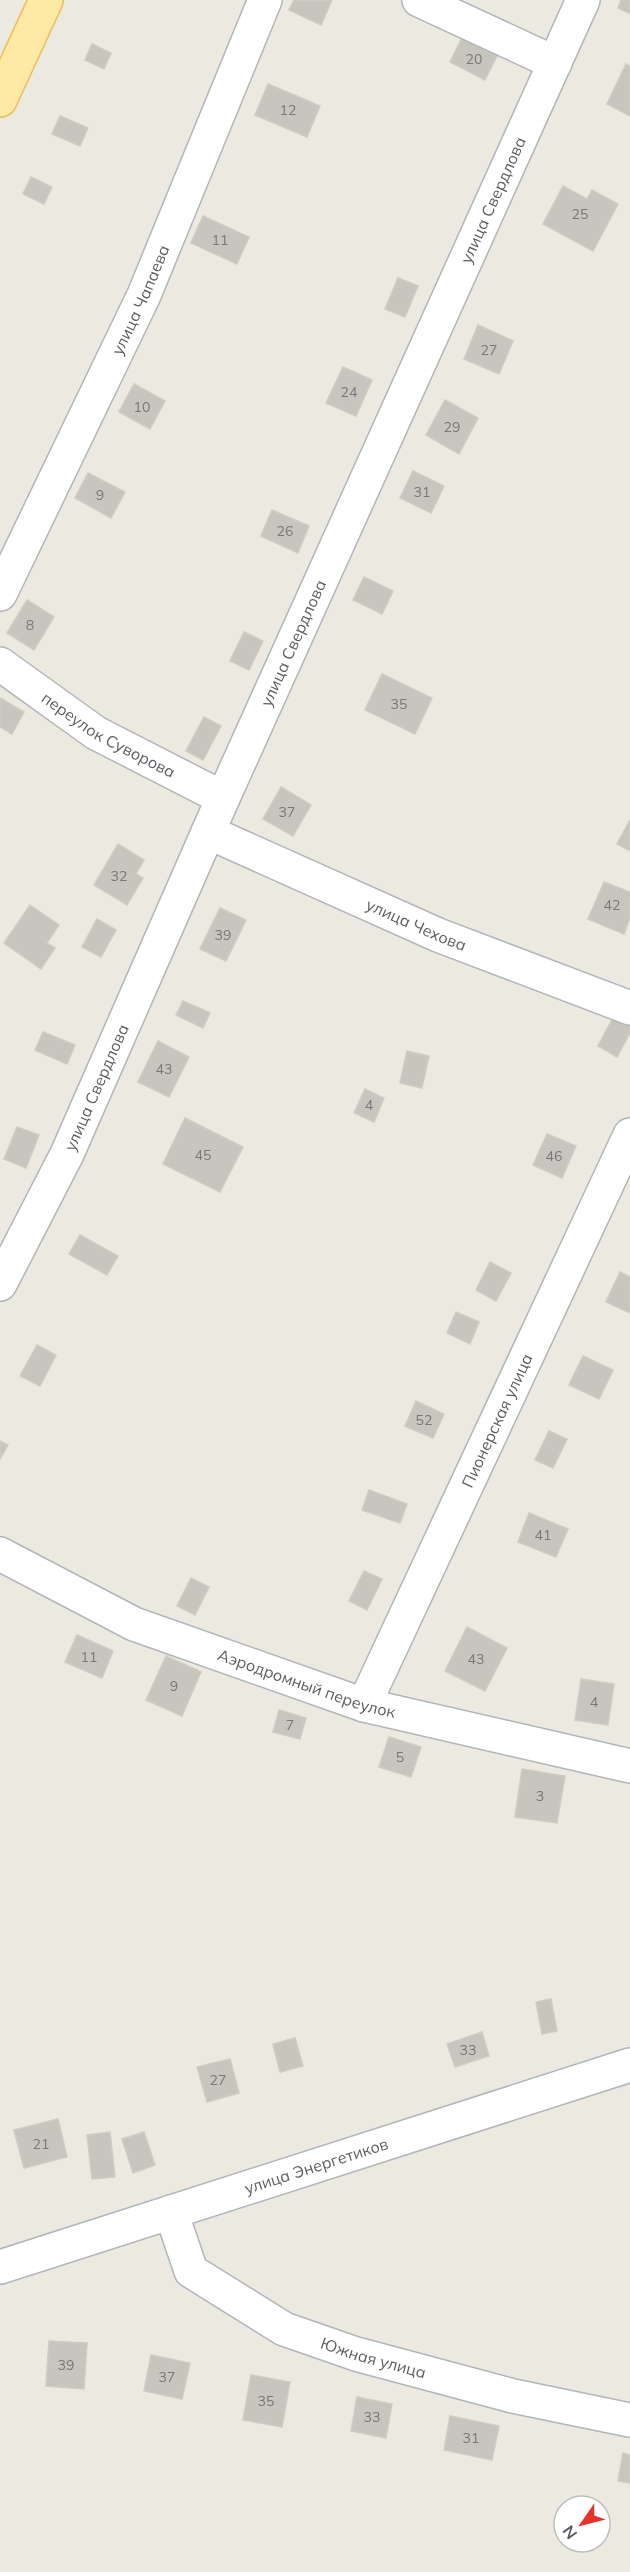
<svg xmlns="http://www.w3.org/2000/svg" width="630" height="2572" font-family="Mulish,sans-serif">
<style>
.building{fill:#c8c4be;stroke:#d1cbc0;stroke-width:1.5}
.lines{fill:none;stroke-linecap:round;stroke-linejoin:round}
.minor-casing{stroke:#b2b5b9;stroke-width:36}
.major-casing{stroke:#efbc57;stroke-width:36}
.minor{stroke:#fff;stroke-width:33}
.major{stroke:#feeaa5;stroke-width:33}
.labels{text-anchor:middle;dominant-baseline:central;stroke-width:5;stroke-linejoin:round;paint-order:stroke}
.number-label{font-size:14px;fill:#767879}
.street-label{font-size:16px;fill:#5a5e62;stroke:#fff}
</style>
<rect width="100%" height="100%" fill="#ece9e1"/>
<g class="building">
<path d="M294,0H332L321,25L289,10Z"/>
<path d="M621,0H630V14L618,8Z"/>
<path d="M462,38L497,56L485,80L450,62Z"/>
<path d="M92,44L111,53L104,69L85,60Z"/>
<path d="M626,64L630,66V116L607,104Z"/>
<path d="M268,84L320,106L307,137L255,115Z"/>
<path d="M60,116L88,128L80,146L52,134Z"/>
<path d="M31,177L52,187L44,204L23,194Z"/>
<path d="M563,186L587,199L592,190L618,204L593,251L543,224Z"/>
<path d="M203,216L249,237L237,264L191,243Z"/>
<path d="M398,278L418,286L405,317L385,309Z"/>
<path d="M478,325L513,341L499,374L464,359Z"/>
<path d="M343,367L372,380L356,416L326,403Z"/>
<path d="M134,384L165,401L150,429L119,412Z"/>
<path d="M445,400L478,418L459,454L426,435Z"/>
<path d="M413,471L444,486L431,513L400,498Z"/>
<path d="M88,473L125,492L111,518L75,498Z"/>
<path d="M272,510L309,526L298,553L261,536Z"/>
<path d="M364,577L393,591L382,614L353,600Z"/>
<path d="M27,600L54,617L34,650L7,633Z"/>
<path d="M244,632L263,641L249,670L230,661Z"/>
<path d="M382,674L432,698L415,734L365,710Z"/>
<path d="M0,698L24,712L12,734L0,727Z"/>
<path d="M204,717L221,726L203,760L186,751Z"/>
<path d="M281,787L311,805L293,836L263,819Z"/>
<path d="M630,820V851L617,844Z"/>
<path d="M118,844L144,860L136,874L143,878L127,905L94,885Z"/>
<path d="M604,882L630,892V918L624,934L588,919Z"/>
<path d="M30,905L59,925L47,943L55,948L41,969L4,943Z"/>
<path d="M220,908L246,920L226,961L200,949Z"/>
<path d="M97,919L116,930L101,957L82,947Z"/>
<path d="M183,1001L210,1013L203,1028L176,1015Z"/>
<path d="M614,1016L630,1025V1033L617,1057L598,1046Z"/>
<path d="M43,1032L75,1045L67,1064L35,1050Z"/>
<path d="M158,1041L189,1057L169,1097L138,1082Z"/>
<path d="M407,1051L429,1056L422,1088L400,1083Z"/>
<path d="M365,1089L384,1098L374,1122L354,1113Z"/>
<path d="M185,1118L243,1147L220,1192L163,1164Z"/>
<path d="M17,1127L39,1135L26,1168L4,1159Z"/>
<path d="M547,1134L576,1146L562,1178L533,1165Z"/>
<path d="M80,1235L118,1256L107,1275L69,1254Z"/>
<path d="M490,1262L511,1273L496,1301L476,1290Z"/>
<path d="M620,1272L630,1277V1313L606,1302Z"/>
<path d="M456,1312L479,1322L470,1344L447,1333Z"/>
<path d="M37,1345L56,1355L40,1386L20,1376Z"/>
<path d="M583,1356L613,1370L599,1399L569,1385Z"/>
<path d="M416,1401L444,1414L433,1438L405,1426Z"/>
<path d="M549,1431L567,1439L553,1468L535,1460Z"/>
<path d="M0,1441L8,1445L0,1459Z"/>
<path d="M369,1490L407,1504L400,1523L362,1510Z"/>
<path d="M529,1513L568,1529L556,1557L518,1542Z"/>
<path d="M364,1571L382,1579L367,1610L349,1601Z"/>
<path d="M191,1578L209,1587L195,1615L177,1606Z"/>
<path d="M467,1627L507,1648L485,1691L445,1671Z"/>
<path d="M77,1635L113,1651L102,1678L65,1662Z"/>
<path d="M166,1656L201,1672L182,1716L146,1700Z"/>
<path d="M581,1679L614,1684L608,1725L575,1720Z"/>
<path d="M279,1710L306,1718L300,1739L273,1732Z"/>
<path d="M389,1737L421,1747L411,1777L379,1767Z"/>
<path d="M522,1769L565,1776L557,1823L515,1817Z"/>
<path d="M551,1999L557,2031L542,2034L536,2002Z"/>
<path d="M482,2032L489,2056L455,2067L447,2044Z"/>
<path d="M295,2038L303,2066L280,2072L273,2044Z"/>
<path d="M230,2059L239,2093L207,2102L197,2067Z"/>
<path d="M58,2119L67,2157L24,2168L14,2130Z"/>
<path d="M110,2132L115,2177L92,2179L87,2135Z"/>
<path d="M144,2132L155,2165L133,2173L122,2139Z"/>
<path d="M49,2341L87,2343L84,2389L46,2386Z"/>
<path d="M151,2355L190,2363L182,2399L144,2391Z"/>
<path d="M251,2375L290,2382L282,2427L243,2420Z"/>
<path d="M357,2397L392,2404L386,2438L351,2431Z"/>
<path d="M450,2416L499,2426L492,2460L444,2450Z"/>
<path d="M623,2453L630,2455V2483L618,2481Z"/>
</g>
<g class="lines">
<defs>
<g id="minor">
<path d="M419,0L555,63"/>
<path id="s1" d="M0,594L144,295L265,0"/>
<path id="s2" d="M0,664L96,733L223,798"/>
<path id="s3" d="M208,832L438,935L630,1008"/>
<path id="s4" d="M0,1284L67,1154L223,798L583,0"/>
<path id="s5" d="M0,1554L134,1624L364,1705L630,1766"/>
<path id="s6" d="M364,1705L630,1135"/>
<path id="s7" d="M171,2212L191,2271L284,2329L356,2354L513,2396L630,2420"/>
<path id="s8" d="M0,2267L630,2065"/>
</g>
<path id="major" d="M0,100L46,0"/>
</defs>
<use href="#minor" class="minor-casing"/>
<use href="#major" class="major-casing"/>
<use href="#minor" class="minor"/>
<use href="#major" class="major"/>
</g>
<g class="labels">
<g class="number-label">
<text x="474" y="59">20</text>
<text x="288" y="110">12</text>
<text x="580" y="214">25</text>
<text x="220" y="240">11</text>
<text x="489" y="350">27</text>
<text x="349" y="392">24</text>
<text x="142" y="407">10</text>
<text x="452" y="427">29</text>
<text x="422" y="492">31</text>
<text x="100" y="495">9</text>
<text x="285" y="531">26</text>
<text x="30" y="625">8</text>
<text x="399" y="704">35</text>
<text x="287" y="812">37</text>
<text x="119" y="876">32</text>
<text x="612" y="905">42</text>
<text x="223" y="935">39</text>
<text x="164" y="1069">43</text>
<text x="369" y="1105">4</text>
<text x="203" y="1155">45</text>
<text x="554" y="1156">46</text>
<text x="424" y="1420">52</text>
<text x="543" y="1535">41</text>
<text x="89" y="1657">11</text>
<text x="476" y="1659">43</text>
<text x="174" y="1686">9</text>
<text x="594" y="1702">4</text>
<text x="290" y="1725">7</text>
<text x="400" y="1757">5</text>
<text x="540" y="1796">3</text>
<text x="468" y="2050">33</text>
<text x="218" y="2080">27</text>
<text x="41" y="2144">21</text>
<text x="66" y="2365">39</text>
<text x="167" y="2377">37</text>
<text x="266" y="2401">35</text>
<text x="372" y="2417">33</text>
<text x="471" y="2438">31</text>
</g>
<g class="street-label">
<text stroke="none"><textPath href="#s4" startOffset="1191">улица Свердлова</textPath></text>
<text stroke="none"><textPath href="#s1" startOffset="326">улица Чапаева</textPath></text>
<text stroke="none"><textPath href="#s4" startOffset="705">улица Свердлова</textPath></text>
<text stroke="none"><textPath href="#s2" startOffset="130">переулок Суворова</textPath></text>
<text stroke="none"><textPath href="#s3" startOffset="228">улица Чехова</textPath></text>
<text stroke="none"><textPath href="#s4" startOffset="219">улица Свердлова</textPath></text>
<text stroke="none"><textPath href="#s6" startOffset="314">Пионерская улица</textPath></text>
<text stroke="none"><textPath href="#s5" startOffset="334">Аэродромный переулок</textPath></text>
<text stroke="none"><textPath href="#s8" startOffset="332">улица Энергетиков</textPath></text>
<text stroke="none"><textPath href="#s7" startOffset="266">Южная улица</textPath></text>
</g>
</g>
<g transform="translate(582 2524) rotate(235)"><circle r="28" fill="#ffffff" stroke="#bdbfc0" stroke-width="1.5"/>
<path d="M0-4.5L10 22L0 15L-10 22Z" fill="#e6312d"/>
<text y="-9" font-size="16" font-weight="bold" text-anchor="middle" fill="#5a5e62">N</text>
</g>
</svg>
